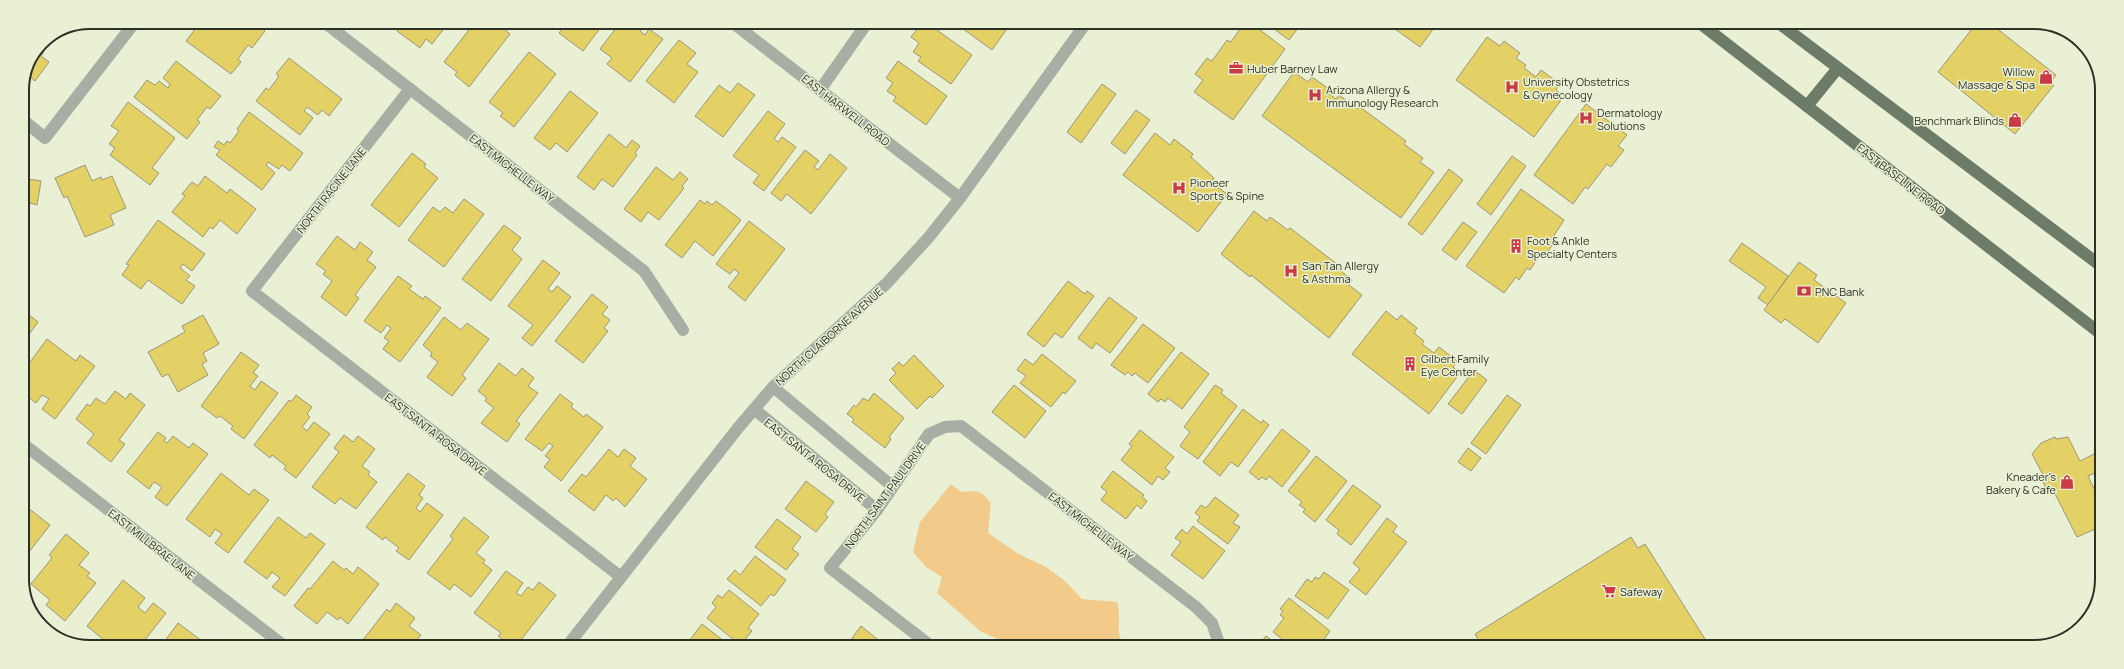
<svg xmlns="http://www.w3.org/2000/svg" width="2124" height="669" font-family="Manrope,sans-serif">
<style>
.green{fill:#f2cb8b}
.building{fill:#e3d166;stroke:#9c977c}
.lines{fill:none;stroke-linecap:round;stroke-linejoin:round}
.minor{stroke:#a7afa5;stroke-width:12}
.primary{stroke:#6d7c69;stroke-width:12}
.labels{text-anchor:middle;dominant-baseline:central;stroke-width:3;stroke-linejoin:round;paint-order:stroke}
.poi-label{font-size:11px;fill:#2d3025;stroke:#e9f0d4;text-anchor:start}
.street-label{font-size:11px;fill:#2d3025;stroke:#e9f0d4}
.rim{fill:none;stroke:#2d3025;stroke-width:2}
</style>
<rect width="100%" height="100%" fill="#e9f0d4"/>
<path class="green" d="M951,484L961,492C977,491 980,489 991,503L988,533L1017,553L1046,567L1064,580L1082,599L1117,602C1122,618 1115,631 1123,646H1012L980,631L937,593L942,577L926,567L913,552L920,522Z"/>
<g class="building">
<path d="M206,22H253L265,31L252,48L248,45L238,59L241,62L231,74L186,41L199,24L207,30L210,25Z"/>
<path d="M404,22H449L432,44L426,39L420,48L397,31Z"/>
<path d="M475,22H496L510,34L469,87L455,75L457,72L444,62Z"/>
<path d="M559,23H604L583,51L559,33L564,26Z"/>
<path d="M620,23H647L640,31L645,35L649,29L663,39L630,82L607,64L612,58L600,49Z"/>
<path d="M922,23H927L972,55L951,84L918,61L921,57L913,52L919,43L911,37Z"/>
<path d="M955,23H1011L992,50Z"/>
<path d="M1244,23H1251L1285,49L1233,120L1194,92L1203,80L1195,74L1207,58L1212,61L1227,40L1231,42Z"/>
<path d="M1266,23H1294L1299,27L1289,40Z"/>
<path d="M1388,24H1437L1420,47Z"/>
<path d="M1983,24H1991L2056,75L2051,82L2054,85L2015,134L1938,72L1975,25L1980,29Z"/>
<path d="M61,30L47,47L41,43L42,42Z"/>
<path d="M1487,37L1500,46L1504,41L1520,53L1516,58L1526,65L1524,68L1536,77L1541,70L1560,84L1556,90L1564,96L1534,137L1456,80Z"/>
<path d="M679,40L696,53L687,64L698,72L674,103L646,81Z"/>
<path d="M38,48L44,52L41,56L49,62L35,81L25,73L27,64Z"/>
<path d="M529,52L556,74L514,127L500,116L503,113L489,102Z"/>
<path d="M289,58L342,99L329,116L322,110L318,115L307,107L304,111L313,118L300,135L256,101L266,88L269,90L279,76L276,74Z"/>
<path d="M176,61L221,96L210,109L207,107L197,120L200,122L187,139L134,97L147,80L155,85L159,81L168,88L170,84L163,78Z"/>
<path d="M898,61L947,96L926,125L893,101L896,97L887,91L893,83L886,78Z"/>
<path d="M1294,72L1308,82L1312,77L1329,89L1327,92L1336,99L1339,95L1358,109L1360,107L1406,141L1404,144L1423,158L1420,162L1434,172L1401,218L1262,116Z"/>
<path d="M738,83L755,95L723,137L695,116L719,85L730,93Z"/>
<path d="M1102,84L1116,94L1081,143L1067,132Z"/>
<path d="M570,91L598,113L567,152L556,143L550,150L534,138Z"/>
<path d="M128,102L175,138L152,168L159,173L150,185L110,155L115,148L109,144L119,131L111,126Z"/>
<path d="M1586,104L1627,135L1618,146L1624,150L1611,167L1607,164L1588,189L1585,187L1573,204L1534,175Z"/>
<path d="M1136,110L1150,120L1125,154L1111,143Z"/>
<path d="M768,111L785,124L774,139L778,142L782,137L796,147L764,191L753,183L759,175L733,156Z"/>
<path d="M249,112L303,153L290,171L282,165L279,169L268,162L266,165L275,173L262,190L216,155L220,150L214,147L218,141L224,145L227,141L230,143L239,131L237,129Z"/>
<path d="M1155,133L1170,145L1174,139L1193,154L1191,157L1214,178L1211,182L1227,194L1198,232L1123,175Z"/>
<path d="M609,134L626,148L632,140L640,146L635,153L637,155L613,187L602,179L594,190L577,177Z"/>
<path d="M805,150L819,161L814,167L818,170L830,154L847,168L811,214L787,194L781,201L771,193Z"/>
<path d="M412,153L426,164L424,167L438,178L399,227L371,205Z"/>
<path d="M1512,156L1526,166L1491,215L1477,204Z"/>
<path d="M85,165L92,181L101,177L102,180L112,176L126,208L110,215L114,225L85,237L67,196L64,198L55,178Z"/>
<path d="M656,167L673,180L680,172L688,179L682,186L684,188L659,220L648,212L641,222L624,209Z"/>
<path d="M1449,169L1463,180L1422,235L1408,224Z"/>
<path d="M205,176L227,193L230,189L256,209L237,234L220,220L213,229L210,227L203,237L172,212L185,196L182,194L192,182L198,186Z"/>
<path d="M22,178L41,181L37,205L30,203L23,246Z"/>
<path d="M1521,189L1564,220L1553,237L1556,239L1545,256L1541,254L1530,270L1527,268L1519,280L1516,277L1504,293L1466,266Z"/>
<path d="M464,199L484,214L444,267L408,240L433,207L440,212L445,207L453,213Z"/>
<path d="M700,200L705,204L707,201L712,205L716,201L741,220L713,256L695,241L682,258L665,245Z"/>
<path d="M1254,211L1267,221L1270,217L1288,230L1290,228L1337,264L1335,266L1352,280L1349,285L1362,295L1329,338L1251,275L1250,277L1221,254Z"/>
<path d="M158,220L205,254L192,271L183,264L180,268L190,276L186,280L195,286L182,304L148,280L141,289L122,275L129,265L126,264Z"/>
<path d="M749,221L785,249L745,301L728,287L739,273L734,269L730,274L716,264Z"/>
<path d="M1463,222L1477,232L1456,260L1442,250Z"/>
<path d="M504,225L521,238L512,250L522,259L491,301L462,279Z"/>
<path d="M337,236L355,250L360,242L373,252L367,260L376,267L355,295L359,298L346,316L321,297L332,281L323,274L326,271L316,264Z"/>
<path d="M1742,243L1788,276L1768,305L1758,298L1766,287L1729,261Z"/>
<path d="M543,260L560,273L548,289L552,292L557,286L571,297L532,346L522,338L533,325L508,306Z"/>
<path d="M1799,262L1817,275L1814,280L1846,303L1818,343L1785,319L1781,323L1764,310Z"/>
<path d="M398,276L412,286L409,289L423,299L425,296L441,308L400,362L383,349L389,341L384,338L391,328L387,325L381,333L364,321Z"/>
<path d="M1068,281L1085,294L1087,291L1094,296L1062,338L1055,333L1044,347L1027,334Z"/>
<path d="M592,294L608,307L602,314L610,320L604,328L608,331L583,363L555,341Z"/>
<path d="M1109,297L1137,318L1110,353L1096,343L1092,349L1078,338Z"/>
<path d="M24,311L38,322L22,344V314Z"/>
<path d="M1386,311L1397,320L1401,315L1417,328L1414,333L1424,341L1422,344L1434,353L1439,347L1457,361L1453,367L1460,373L1429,414L1352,354Z"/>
<path d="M203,315L219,344L203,353L207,361L202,364L208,375L178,392L168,374L162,377L148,352L185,332L182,326Z"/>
<path d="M444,317L461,330L467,323L489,339L462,375L466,378L452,396L427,377L438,362L430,356L432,353L423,345Z"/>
<path d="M1143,324L1175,348L1148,383L1135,373L1132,376L1128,372L1125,375L1111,365Z"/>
<path d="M47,339L76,361L80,355L95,366L55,419L42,409L49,399L42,395L36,403L22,392V373Z"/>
<path d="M241,352L259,365L253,373L258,376L250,386L255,390L261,381L278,393L244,439L231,429L233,426L220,416L217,418L201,406Z"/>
<path d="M1181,352L1209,374L1182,409L1168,398L1165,402L1161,399L1158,402L1148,394Z"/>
<path d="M1042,354L1076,381L1065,394L1063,392L1051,407L1020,383L1026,376L1017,370L1025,359L1033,365Z"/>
<path d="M914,355L944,386L932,398L930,396L917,409L889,380L896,373L892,369L899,362L903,366Z"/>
<path d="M499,363L516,376L522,368L534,378L528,386L538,393L516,421L520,424L507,442L481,423L494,408L485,401L487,398L478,391Z"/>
<path d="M1474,370L1487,380L1462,414L1448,404Z"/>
<path d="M1014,385L1046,411L1025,438L992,412Z"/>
<path d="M1215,385L1223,390L1221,393L1237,406L1198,459L1180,446L1190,432L1184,427Z"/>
<path d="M115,391L126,399L130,393L145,405L119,440L125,444L111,462L87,443L94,434L76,419L87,404L90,406L96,398L105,404Z"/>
<path d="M874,393L904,418L889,437L891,439L885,448L852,422L854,419L847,414L854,405L856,407L863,398L868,401Z"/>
<path d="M560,394L573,404L571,407L584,417L586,414L603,427L561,481L544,467L550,459L545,456L553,446L549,443L542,451L525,439Z"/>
<path d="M296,395L312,407L307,414L310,417L302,427L307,431L314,422L330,434L296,478L284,469L286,466L272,455L270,458L254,445L289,400L291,402Z"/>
<path d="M1507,395L1521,405L1486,454L1471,443Z"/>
<path d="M1243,409L1261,423L1263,420L1269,425L1238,467L1231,462L1220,476L1203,462Z"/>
<path d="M1282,429L1310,451L1282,487L1269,476L1266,480L1262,477L1259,480L1249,472Z"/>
<path d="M1140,430L1174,457L1165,468L1170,472L1163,480L1158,476L1152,485L1121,460L1132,446L1129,444Z"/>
<path d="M158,432L166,438L164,441L167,443L173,436L189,448L193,443L208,454L167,506L155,497L162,487L154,482L149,489L127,472Z"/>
<path d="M344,435L353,442L358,436L375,449L362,466L370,472L368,475L377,482L356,509L340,498L335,504L312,487L339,452L334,448Z"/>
<path d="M2055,437L2056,439L2068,437L2080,461L2098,452L2100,456V471L2088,476L2096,493L2094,495L2100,508V527L2077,537L2052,488L2047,490L2040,476L2043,475L2032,454L2041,443Z"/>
<path d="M1468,448L1481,458L1471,471L1458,462Z"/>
<path d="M609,449L618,457L624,449L636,458L630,466L647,479L625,507L616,498L613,501L606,495L594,511L568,491L582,474L586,477Z"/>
<path d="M1316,456L1347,481L1315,522L1303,512L1305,509L1299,505L1302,502L1288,491Z"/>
<path d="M1113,471L1144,495L1142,497L1147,501L1141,509L1137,505L1126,519L1101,500L1107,492L1101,487Z"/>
<path d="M221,473L249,495L254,489L269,500L228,553L215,543L222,534L215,529L210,537L186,519Z"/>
<path d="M408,473L425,486L419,495L423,498L416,508L420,512L427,503L443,515L409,560L396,551L399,548L385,537L383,540L366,527Z"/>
<path d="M806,481L834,502L825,514L828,517L816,532L785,509Z"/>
<path d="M1353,485L1381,506L1351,545L1337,534L1339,530L1326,520Z"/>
<path d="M1215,497L1239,515L1233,523L1240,527L1228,544L1197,521L1200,517L1195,513L1201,505L1206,508Z"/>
<path d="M28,508L50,525L22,561V515Z"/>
<path d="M278,517L306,538L310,533L325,544L285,596L272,587L280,578L272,572L267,579L244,562Z"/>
<path d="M464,517L489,537L476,553L485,560L483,563L492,570L471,597L454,584L450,590L427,573L453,539L450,536Z"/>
<path d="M1387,518L1397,526L1393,532L1407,542L1366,595L1349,582L1360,569L1353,563Z"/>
<path d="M777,519L801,537L792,549L799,554L786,570L755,547Z"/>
<path d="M1193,526L1225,551L1203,579L1171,555L1181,542L1175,538L1182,529L1187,534Z"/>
<path d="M66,534L89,553L79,565L90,573L87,576L96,583L65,621L46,605L50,600L31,584L52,558L49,555Z"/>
<path d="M1631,537L1638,548L1645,544L1710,647L1482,646L1475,634Z"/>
<path d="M755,556L786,580L774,596L771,594L761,606L727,579L735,570L740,575Z"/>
<path d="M333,561L344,570L346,568L353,574L358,567L379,584L348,624L340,617L338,620L327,612L317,624L294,606L308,588L310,589Z"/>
<path d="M506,571L523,583L516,593L521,596L528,587L533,590L539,582L556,595L517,645H510L498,636L501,633L474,613Z"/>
<path d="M1324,572L1349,590L1328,619L1295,596L1307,579L1312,582L1315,577L1319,579Z"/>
<path d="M123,580L145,598L138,607L145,613L153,603L166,613L141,645H110L87,626Z"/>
<path d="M729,590L759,614L748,628L752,631L740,645L707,618L716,607L712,603L718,595L722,598Z"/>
<path d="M1289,598L1330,631L1319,646H1291L1273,632L1284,618L1280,615L1283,611L1280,609Z"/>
<path d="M396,603L415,618L409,626L421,635L414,643L417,645H359L387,609L390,612Z"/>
<path d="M178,623L202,641L199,645H168L164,642Z"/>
<path d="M702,624L729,645H686Z"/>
<path d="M861,626L886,646H851L855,640L852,638Z"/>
<path d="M1266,636L1279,646H1258Z"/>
</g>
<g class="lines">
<g class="minor">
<path d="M324,22L644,271L683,330"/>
<path d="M733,23L960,198"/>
<path d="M410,89L252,291L621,577"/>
<path d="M820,90L867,23"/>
<path d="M22,119L45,138L135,22"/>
<path d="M773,387L892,486"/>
<path d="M754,409L877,510"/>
<path d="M22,443L283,645"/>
<path d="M568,645L738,428L773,387L887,283L929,237L960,198L1086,23"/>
<path d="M931,646L830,568L877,510L929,434L945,427L961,426L1196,607L1212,623L1220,646"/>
</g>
<g class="primary">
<path d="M1701,24L2101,334"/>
<path d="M1780,24L2101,266"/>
<path d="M1807,106L1838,68"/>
</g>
</g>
<defs>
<symbol id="office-bare" viewBox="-9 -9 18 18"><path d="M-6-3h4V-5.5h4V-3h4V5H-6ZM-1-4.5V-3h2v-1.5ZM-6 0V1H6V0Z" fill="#c93946" stroke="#e9f0d4" stroke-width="2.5" paint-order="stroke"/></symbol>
<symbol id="shop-bare" viewBox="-9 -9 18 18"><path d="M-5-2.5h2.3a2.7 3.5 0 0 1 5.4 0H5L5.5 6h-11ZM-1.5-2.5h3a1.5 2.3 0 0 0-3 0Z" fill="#c93946" stroke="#e9f0d4" stroke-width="2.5" paint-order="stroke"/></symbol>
<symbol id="hospital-bare" viewBox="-9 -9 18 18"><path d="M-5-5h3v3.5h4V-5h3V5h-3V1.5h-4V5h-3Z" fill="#c93946" stroke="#e9f0d4" stroke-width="2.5" paint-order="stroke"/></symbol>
<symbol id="building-bare" viewBox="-9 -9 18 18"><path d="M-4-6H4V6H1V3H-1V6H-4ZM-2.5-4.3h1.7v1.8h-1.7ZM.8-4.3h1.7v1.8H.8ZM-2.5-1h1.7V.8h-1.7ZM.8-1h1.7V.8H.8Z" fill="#c93946" stroke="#e9f0d4" stroke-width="2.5" paint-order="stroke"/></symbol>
<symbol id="bank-bare" viewBox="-9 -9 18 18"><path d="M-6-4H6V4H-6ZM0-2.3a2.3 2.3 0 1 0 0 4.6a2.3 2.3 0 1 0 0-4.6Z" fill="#c93946" stroke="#e9f0d4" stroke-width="2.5" paint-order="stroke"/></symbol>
<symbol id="supermarket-bare" viewBox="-9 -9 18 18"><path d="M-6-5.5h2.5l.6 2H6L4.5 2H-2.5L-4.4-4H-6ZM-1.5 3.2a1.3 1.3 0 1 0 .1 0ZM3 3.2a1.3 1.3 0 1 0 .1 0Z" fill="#c93946" stroke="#e9f0d4" stroke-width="2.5" paint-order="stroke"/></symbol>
</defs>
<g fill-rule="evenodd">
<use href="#office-bare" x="1226" y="58" width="20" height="20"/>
<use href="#shop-bare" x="2036" y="67" width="20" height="20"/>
<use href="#hospital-bare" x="1502" y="77" width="20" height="20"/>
<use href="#hospital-bare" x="1305" y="85" width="20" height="20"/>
<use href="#hospital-bare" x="1576" y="108" width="20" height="20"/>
<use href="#shop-bare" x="2005" y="110" width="20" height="20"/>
<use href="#hospital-bare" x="1169" y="178" width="20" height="20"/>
<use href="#building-bare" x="1506" y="236" width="20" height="20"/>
<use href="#hospital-bare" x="1281" y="261" width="20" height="20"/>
<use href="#bank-bare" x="1794" y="281" width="20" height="20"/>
<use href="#building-bare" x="1400" y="354" width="20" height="20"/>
<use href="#shop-bare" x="2057" y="472" width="20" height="20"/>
<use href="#supermarket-bare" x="1599" y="581" width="20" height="20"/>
</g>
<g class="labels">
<g class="poi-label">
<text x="1247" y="68">Huber Barney Law</text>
<text x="2035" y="71" text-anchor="end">Willow<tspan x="2035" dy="13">Massage &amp; Spa</tspan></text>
<text x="1523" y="81">University Obstetrics<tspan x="1523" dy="13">&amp; Gynecology</tspan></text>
<text x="1326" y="89">Arizona Allergy &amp;<tspan x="1326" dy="13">Immunology Research</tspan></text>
<text x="1597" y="112">Dermatology<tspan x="1597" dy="13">Solutions</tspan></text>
<text x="2004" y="120" text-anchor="end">Benchmark Blinds</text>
<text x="1190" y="182">Pioneer<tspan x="1190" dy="13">Sports &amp; Spine</tspan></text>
<text x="1527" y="240">Foot &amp; Ankle<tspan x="1527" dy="13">Specialty Centers</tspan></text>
<text x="1302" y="265">San Tan Allergy<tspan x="1302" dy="13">&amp; Asthma</tspan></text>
<text x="1815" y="291">PNC Bank</text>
<text x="1421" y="358">Gilbert Family<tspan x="1421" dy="13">Eye Center</tspan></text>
<text x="2056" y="476" text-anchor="end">Kneader's<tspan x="2056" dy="13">Bakery &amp; Cafe</tspan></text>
<text x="1620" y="591">Safeway</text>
</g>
<g class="street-label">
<text transform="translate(846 110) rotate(38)">EAST HARWELL ROAD</text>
<text transform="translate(512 168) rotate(38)">EAST MICHELLE WAY</text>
<text transform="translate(1901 179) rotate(38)">EAST BASELINE ROAD</text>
<text transform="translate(331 190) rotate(-52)">NORTH RACINE LANE</text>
<text transform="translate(829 336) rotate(-42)">NORTH CLAIBORNE AVENUE</text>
<text transform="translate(436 434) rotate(38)">EAST SANTA ROSA DRIVE</text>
<text transform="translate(815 460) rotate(39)">EAST SANTA ROSA DRIVE</text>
<text transform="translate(885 495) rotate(-54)">NORTH SAINT PAUL DRIVE</text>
<text transform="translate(1091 526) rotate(38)">EAST MICHELLE WAY</text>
<text transform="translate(152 544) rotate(38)">EAST MILLBRAE LANE</text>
</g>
</g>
<path d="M0 0H2124V669H0ZM90 29H2034A61 61 0 0 1 2095 90V579A61 61 0 0 1 2034 640H90A61 61 0 0 1 29 579V90A61 61 0 0 1 90 29Z" fill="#e9f0d4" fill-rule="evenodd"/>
<path class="rim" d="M90 29H2034A61 61 0 0 1 2095 90V579A61 61 0 0 1 2034 640H90A61 61 0 0 1 29 579V90A61 61 0 0 1 90 29Z"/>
</svg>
